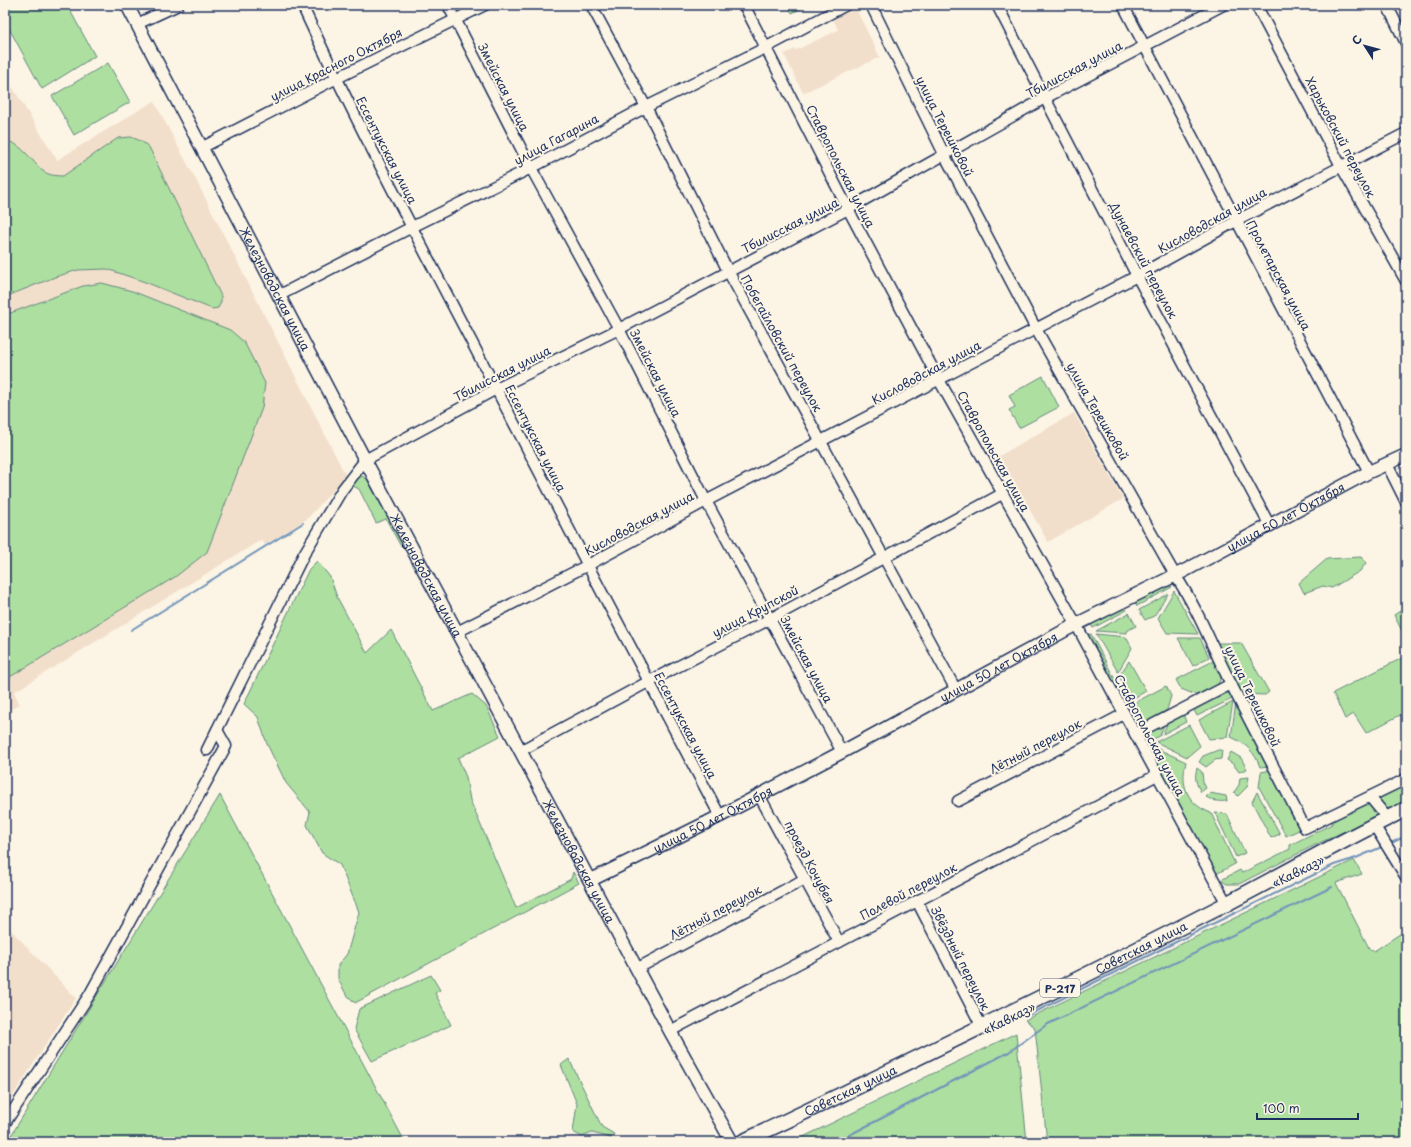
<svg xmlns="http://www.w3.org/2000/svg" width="1411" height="1147" font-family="'Playpen Sans',sans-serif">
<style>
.built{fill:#f2dfcb}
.green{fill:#addfa0;stroke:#64877f}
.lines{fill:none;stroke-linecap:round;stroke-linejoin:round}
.stream{stroke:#7193ba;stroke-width:2}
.minor-casing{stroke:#1b2f5e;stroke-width:13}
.major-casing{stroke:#1b2f5e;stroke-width:15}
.highway-casing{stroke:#1b2f5e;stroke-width:17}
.minor{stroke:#fcf5e5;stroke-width:10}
.major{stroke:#fcf5e5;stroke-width:12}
.highway{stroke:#fcf5e5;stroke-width:14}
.labels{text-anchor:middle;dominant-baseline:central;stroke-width:4;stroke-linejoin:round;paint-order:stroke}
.shield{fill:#fcf5e5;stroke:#5e6a86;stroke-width:1}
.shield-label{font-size:11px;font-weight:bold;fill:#1b2f5e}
.street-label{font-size:12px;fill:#1b2f5e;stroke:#fcf5e5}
</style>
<rect width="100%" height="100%" fill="#fcf5e5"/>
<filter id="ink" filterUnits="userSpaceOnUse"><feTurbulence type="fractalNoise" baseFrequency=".025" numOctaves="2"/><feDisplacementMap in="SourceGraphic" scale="8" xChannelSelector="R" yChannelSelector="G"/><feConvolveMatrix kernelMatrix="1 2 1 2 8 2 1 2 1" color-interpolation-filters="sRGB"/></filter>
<g filter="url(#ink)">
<g class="built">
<path d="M855,7L880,57L803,93L784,54L795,49L796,50L838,30L833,19Z"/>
<path d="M5,75L57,160L154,101L195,178L346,476L307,519L265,545L261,540L14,692L20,704L5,713Z"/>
<path d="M1074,413L1123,499L1048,542L999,456Z"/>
<path d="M5,924L76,998L5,1108Z"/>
</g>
<g class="green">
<path d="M5,5H67L95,56L42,89L5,21Z"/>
<path d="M797,5H808L792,13L790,9Z"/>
<path d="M108,63L130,102L74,135L52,96Z"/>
<path d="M131,137L141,141L149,147L221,296V302L218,308L212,309L145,282L107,269L78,270L55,277L5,297V141C20,141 33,163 44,172C49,175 56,176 63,176L118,138Z"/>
<path d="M102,283L132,291L230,330L244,342L265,383L262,408L207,552L175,577L5,680V315L83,286Z"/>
<path d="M1043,376L1059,407L1019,428L1009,410L1015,407L1009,395Z"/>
<path d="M362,476L367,479L404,546L400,545L386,519L376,523L359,489L353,486V482Z"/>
<path d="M1361,557L1366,563L1360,571L1332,588L1323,586L1304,593L1299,583L1327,559Z"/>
<path d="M317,561L330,577L337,597L367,653L391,630L433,711L472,694L486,706L500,736L458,758L466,777L470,800L516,908L571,879L573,872L579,883L355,1003L346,994L338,979V965L347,954L359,912L340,865L322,853L307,825L310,812L286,783L267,744L258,717L244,704L309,569Z"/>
<path d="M1168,585L1172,587L1137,606L1134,599Z"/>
<path d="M1174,591L1198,634L1167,633L1158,618Z"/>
<path d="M1168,594L1154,616L1145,620L1139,610Z"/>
<path d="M1124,605L1127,610L1093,628L1090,623Z"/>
<path d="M1406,607V637H1405L1394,615Z"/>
<path d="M1129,613L1136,626L1126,631V633L1096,631Z"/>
<path d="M1091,634L1119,687L1115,689L1086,635Z"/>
<path d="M1096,634L1126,637L1132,648L1118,672Z"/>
<path d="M1178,638H1200L1209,657L1193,666Z"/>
<path d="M1216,643H1241L1269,692L1265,695L1240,694Z"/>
<path d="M1402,652L1406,660V712L1366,733L1354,714L1345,719L1333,693L1404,657Z"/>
<path d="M1129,661L1146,691L1132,699L1119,676Z"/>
<path d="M1213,661L1222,676L1217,686L1196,695L1181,689L1176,680Z"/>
<path d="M1166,686L1171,696L1167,710L1144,723L1134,703Z"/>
<path d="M1221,691L1231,694L1234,698L1197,716L1192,706Z"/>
<path d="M1126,700L1139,723L1133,722L1122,702Z"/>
<path d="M1233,702L1227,737L1209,739L1199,720Z"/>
<path d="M1236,702L1270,766L1260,767C1255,752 1245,743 1231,737Z"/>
<path d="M1182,711L1186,722L1163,734L1169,718Z"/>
<path d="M1166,719L1160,736L1151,740L1146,730Z"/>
<path d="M1189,725L1200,746L1187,757L1156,742Z"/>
<path d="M1152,746L1186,762C1180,785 1187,804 1211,813L1235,864L1216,874L1147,748Z"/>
<path d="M1218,750H1222L1221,759L1215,760L1206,767L1199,762L1203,756Z"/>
<path d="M1231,752L1241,758L1247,769L1239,772L1233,764L1227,760Z"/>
<path d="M1197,768L1202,772L1203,782L1206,788L1201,792C1196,784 1194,778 1197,768Z"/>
<path d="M1271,770L1301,829L1286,836L1259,787L1261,772Z"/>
<path d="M1249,777L1247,787L1238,796L1234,792L1239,785L1240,778Z"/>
<path d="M1406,782V802L1309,848L1239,884H1227L1221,880L1240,870L1242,873L1290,849V845L1332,824L1333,816Z"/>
<path d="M1257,792L1280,834L1271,838L1252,802Z"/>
<path d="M1210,793L1226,796L1227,801C1219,802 1213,801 1206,797Z"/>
<path d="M220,795L405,1142H7Z"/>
<path d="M1215,813L1227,814L1245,853L1236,857Z"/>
<path d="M1354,860L1362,874L1336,883L1370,950L1374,951L1406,930V1142H1047L1035,1028L1025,1020Z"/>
<path d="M431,975L440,990L435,993L451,1025L372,1061L354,1029L359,1009Z"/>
<path d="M1016,1033L1027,1142H793Z"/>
<path d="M569,1059L602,1127L614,1134L611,1138L592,1133L582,1137L573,1132L577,1104L561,1065Z"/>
</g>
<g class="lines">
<g class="stream">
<path d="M131,630L303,523"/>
<path d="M1389,844L1406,836"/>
<path d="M1405,858L1406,857"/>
<path d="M1027,1016L1202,929L1334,865L1356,858L1384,846"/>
<path d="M836,1142L1009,1052L1046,1025L1332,887"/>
</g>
<defs>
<g id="minor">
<path d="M302,5C360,131 426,254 490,377C566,524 642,670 720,816"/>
<path d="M448,5L531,168L619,329L706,501L842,752"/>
<path d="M591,5L646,107L728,271L956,690"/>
<path d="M744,5L848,209L939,380L1071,615L1228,906"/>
<path d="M871,5L944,154L1036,329L1175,575C1198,609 1212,647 1231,684C1255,732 1281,780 1305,828L1406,779"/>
<path d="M997,5L1137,276L1270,526"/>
<path d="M1123,5L1369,472"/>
<path d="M1256,5L1341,166L1406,281"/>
<path d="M1387,5L1406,43"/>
<path d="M137,24L178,5"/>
<path d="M201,148L335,79L485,5"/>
<path d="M278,296L412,227L531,168L646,107L765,48L846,5"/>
<path d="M1387,464L1406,502"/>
<path d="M457,632L588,565L706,501L1137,276L1236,221L1406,133"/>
<path d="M1135,734L1231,684"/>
<path d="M207,750L304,554L342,490L365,460L496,389L619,329L848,209L1045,98L1223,5"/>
<path d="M520,751L648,682L770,619L1002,494"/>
<path d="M759,795L839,942"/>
<path d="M1370,797L1384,814"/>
<path d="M958,801L1124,714"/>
<path d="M1374,825L1406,877"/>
<path d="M917,901L982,1027"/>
<path d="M638,968L805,879"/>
<path d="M670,1031L1157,775"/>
<path d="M5,1123L90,994L226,746L217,730"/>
</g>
<g id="major">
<path id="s1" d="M127,5L365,460L670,1031L732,1142"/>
<path id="s2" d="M591,880L720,816L842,752L1075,625L1186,570L1369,472L1406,455"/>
</g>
<g id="highway">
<path id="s3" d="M742,1142C904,1065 1065,987 1224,905C1285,873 1345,839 1406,809"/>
</g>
</defs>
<use href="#minor" class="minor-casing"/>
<use href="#major" class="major-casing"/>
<use href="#highway" class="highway-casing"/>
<use href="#minor" class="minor"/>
<use href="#major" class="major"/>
<use href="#highway" class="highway"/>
</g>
</g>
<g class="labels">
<rect class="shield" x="1040" y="979" width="40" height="18" rx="3"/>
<g class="shield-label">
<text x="1060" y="988">Р-217</text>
</g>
<g class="street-label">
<text transform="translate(336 64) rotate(-27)">улица Красного Октября</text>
<text transform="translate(1074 69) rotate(-28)">Тбилисская улица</text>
<text transform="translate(504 87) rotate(63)">Змейская улица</text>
<text transform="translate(945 126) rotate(63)">улица Терешковой</text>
<text transform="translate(1341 137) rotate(62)">Харьковский переулок</text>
<text transform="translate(556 139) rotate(-28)">улица Гагарина</text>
<text transform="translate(387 150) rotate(63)">Ессентукская улица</text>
<text transform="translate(841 166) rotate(63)">Ставропольская улица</text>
<text transform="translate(1212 220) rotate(-29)">Кисловодская улица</text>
<text transform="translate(790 225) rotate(-27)">Тбилисская улица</text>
<text transform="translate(1144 260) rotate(62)">Дунаевский переулок</text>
<text transform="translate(1279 275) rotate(62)">Пролетарская улица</text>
<text stroke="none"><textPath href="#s1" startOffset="320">Железноводская улица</textPath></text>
<text transform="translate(782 343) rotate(61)">Побегайловский переулок</text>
<text transform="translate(926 372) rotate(-28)">Кисловодская улица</text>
<text transform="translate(502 373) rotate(-27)">Тбилисская улица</text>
<text transform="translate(656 373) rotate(63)">Змейская улица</text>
<text transform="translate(1098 411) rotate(60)">улица Терешковой</text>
<text transform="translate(536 438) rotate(63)">Ессентукская улица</text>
<text transform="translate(994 451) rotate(61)">Ставропольская улица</text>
<text stroke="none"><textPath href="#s2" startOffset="784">улица 50 лет Октября</textPath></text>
<text transform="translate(639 523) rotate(-28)">Кисловодская улица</text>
<text stroke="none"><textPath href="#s1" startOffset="644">Железноводская улица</textPath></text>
<text transform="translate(755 611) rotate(-28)">улица Крупской</text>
<text transform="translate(807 659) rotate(62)">Змейская улица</text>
<text stroke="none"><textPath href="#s2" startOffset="460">улица 50 лет Октября</textPath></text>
<text transform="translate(1253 696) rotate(64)">улица Терешковой</text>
<text transform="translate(686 725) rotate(62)">Ессентукская улица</text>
<text transform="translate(1150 735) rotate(62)">Ставропольская улица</text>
<text transform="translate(1035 746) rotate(-28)">Лётный переулок</text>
<text stroke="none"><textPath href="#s2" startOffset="136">улица 50 лет Октября</textPath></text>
<text stroke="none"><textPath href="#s1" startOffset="968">Железноводская улица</textPath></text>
<text transform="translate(810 862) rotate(62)">проезд Кочубея</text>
<text transform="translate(1298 871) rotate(-27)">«Кавказ»</text>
<text transform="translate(908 891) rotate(-28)">Полевой переулок</text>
<text transform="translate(715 912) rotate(-28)">Лётный переулок</text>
<text stroke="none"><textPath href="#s3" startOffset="444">Советская улица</textPath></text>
<text transform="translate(961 958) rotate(63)">Звёздный переулок</text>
<text transform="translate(1009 1018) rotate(-27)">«Кавказ»</text>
<text stroke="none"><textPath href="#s3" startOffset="120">Советская улица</textPath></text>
</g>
</g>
<rect width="1411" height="1147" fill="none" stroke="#fcf5e5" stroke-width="20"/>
<rect x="10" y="10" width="1391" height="1127" fill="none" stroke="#1b2f5e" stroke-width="1.5" filter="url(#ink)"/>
<g transform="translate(1365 46) rotate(306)" stroke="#fcf5e5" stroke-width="3" paint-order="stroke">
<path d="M0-3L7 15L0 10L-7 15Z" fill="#1b2f5e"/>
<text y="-6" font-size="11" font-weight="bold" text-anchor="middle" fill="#1b2f5e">С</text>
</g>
<path d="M1257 1113v6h101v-6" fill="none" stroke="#1b2f5e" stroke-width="2"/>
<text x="1263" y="1113" font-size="12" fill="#1b2f5e" stroke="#fcf5e5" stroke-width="3" paint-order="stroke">100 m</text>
</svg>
